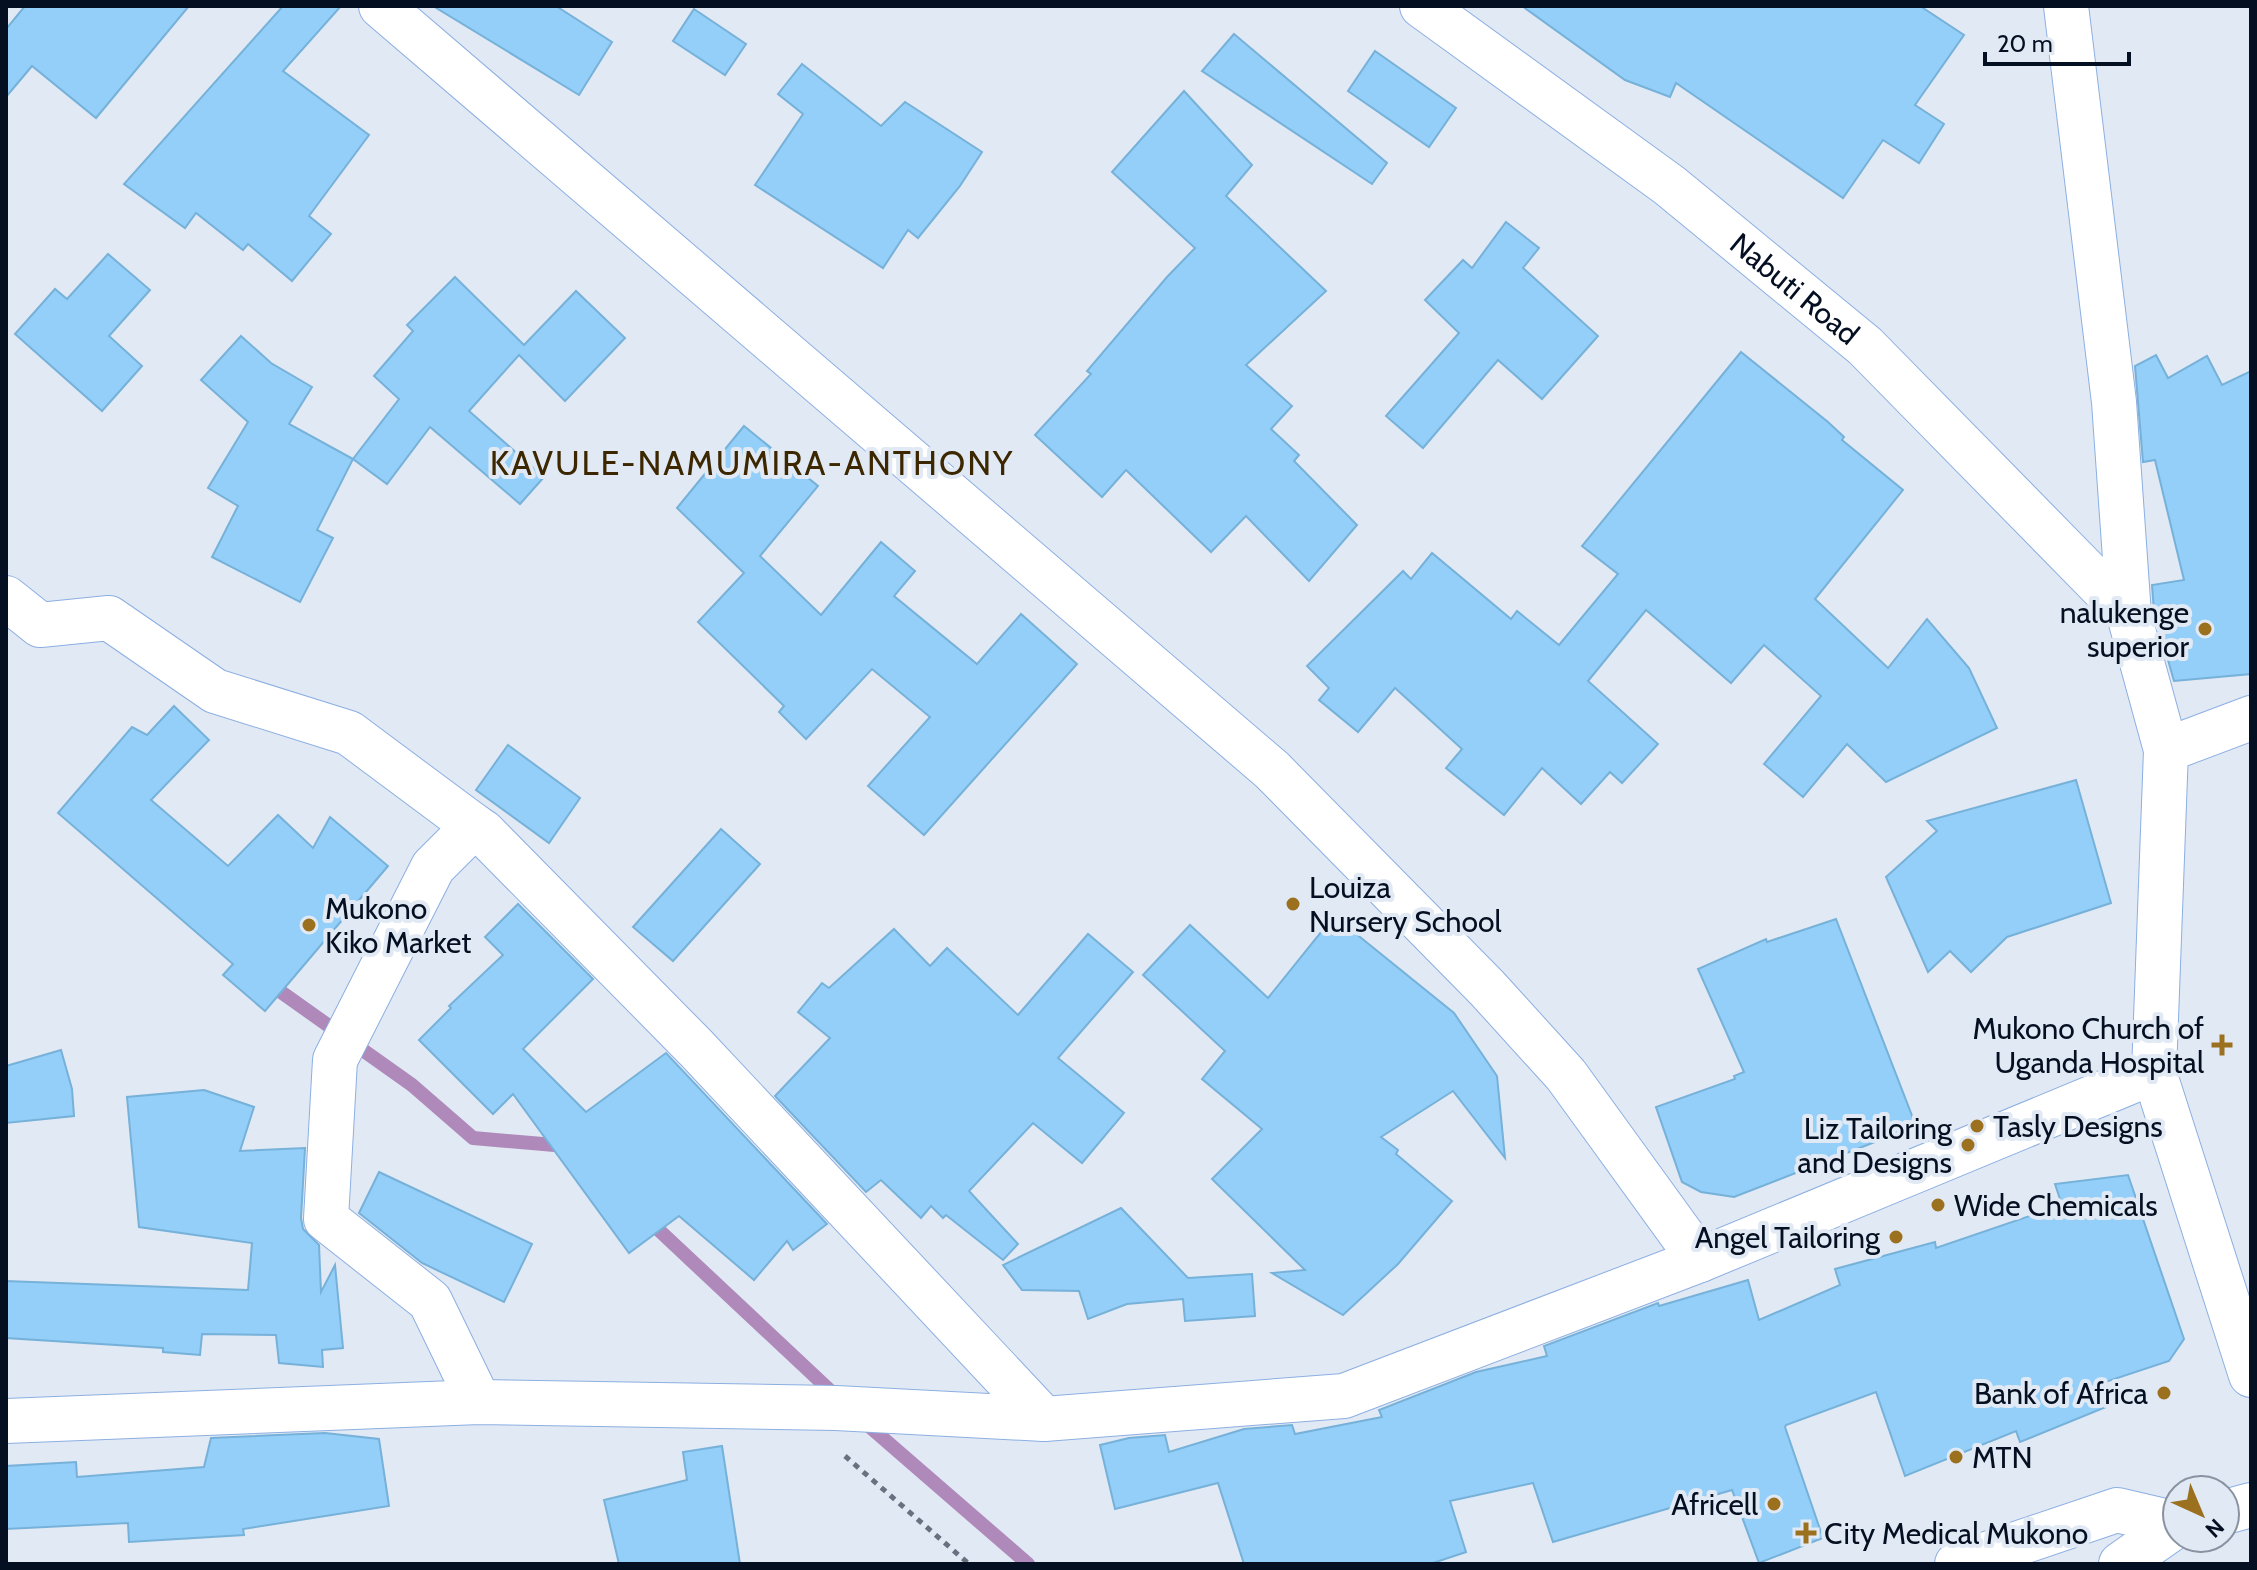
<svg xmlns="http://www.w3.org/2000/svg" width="2257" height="1570" font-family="Cabin,sans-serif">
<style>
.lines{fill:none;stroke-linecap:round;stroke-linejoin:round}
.stream{stroke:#b089bb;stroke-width:14}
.building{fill:#93cff8;stroke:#76b1d9;stroke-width:2}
.minor-casing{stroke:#8cafe2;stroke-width:46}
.highway-casing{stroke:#8cafe2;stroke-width:46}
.path{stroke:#687180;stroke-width:5;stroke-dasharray:6 6;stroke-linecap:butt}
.minor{stroke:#fff;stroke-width:44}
.highway{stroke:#fff;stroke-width:44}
.poi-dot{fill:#9b701e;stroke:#e1e9f4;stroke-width:3}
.labels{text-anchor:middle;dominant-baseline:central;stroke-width:8;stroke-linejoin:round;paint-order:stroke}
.street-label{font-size:30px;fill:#040f21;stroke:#e1e9f4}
.poi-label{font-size:30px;fill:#040f21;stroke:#e1e9f4;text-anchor:end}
.quarter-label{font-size:34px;letter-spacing:2px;fill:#3c2701;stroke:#e1e9f4}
</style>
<rect width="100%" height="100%" fill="#e1e9f4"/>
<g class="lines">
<g class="stream">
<path d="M267,982L412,1085L473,1138L566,1146"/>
<path d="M646,1218L838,1398"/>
<path d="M862,1420L1028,1564"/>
</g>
</g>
<g class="building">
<path d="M25,6H189L96,118L32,66L6,97V29Z"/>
<path d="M283,6H341L283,71L369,135L309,216L331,234L292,281L248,244L243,250L196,213L185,228L124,184Z"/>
<path d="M433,6H556L612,42L579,95Z"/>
<path d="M1522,6H1920L1964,35L1915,105L1944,124L1919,163L1883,140L1843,198L1676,83L1670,97L1625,80Z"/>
<path d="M694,9L746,44L725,75L673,41Z"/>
<path d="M1234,34L1387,163L1372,184L1202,71Z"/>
<path d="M1375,51L1456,108L1429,147L1348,91Z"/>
<path d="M802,64L881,126L905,102L982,152L960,186L918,238L908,230L883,268L755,185L803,114L778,94Z"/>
<path d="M1184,91L1252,165L1226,196L1326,291L1246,365L1292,406L1271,429L1299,455L1294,461L1357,525L1309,581L1246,516L1211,552L1126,470L1102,497L1035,435L1091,374L1087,371L1167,277L1195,248L1112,172Z"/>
<path d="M1506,222L1539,248L1523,268L1598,336L1542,399L1498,360L1423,448L1386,416L1459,333L1425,300L1463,260L1472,268Z"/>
<path d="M108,254L150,290L109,336L142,366L102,411L15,334L55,289L67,299Z"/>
<path d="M455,277L524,345L576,291L625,338L565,401L519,355L469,411L544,477L520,504L430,427L387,484L353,459L399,399L374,376L413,331L407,325Z"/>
<path d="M241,336L271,363L312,387L289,424L353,459L317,530L333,538L300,602L212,557L238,506L208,488L248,422L201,380Z"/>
<path d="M1741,352L1828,422L1844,437L1842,440L1903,490L1815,599L1888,668L1927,619L1969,668L1997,728L1886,782L1847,744L1803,797L1764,764L1821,696L1764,645L1731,683L1646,610L1588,681L1658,744L1622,783L1610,772L1581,804L1542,768L1504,815L1446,768L1462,749L1395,688L1358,732L1319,700L1329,688L1307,666L1403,571L1411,579L1432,553L1511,619L1517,611L1559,645L1618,574L1582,546Z"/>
<path d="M2156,355L2168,378L2207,356L2222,385L2251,371V674L2174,681L2154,611L2152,585L2184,580L2155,460L2143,462L2135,366Z"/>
<path d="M744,426L818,486L760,556L821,615L881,542L915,571L894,596L977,664L1021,614L1077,664L924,835L868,786L930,717L872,669L806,739L779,712L784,706L698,622L744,573L677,508Z"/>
<path d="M174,706L209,740L151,800L228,866L278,815L313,848L330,817L388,866L265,1011L223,975L233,964L58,813L132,727L147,735Z"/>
<path d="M508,745L580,798L549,843L476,790Z"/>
<path d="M2076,780L2111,903L2007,937L1971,972L1950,951L1928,972L1886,877L1937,831L1927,821Z"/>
<path d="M721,829L760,864L673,961L633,927Z"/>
<path d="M518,904L593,979L523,1049L586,1112L666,1053L827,1224L793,1250L787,1241L754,1280L679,1216L629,1253L513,1094L493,1114L419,1040L451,1008L449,1006L503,955L485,937Z"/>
<path d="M1334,916L1454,1013L1497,1076L1505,1158L1453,1091L1381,1137L1398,1150L1396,1154L1452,1201L1398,1264L1343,1315L1272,1273L1305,1270L1212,1179L1262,1129L1202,1079L1225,1051L1143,975L1190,925L1268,998Z"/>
<path d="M1836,919L1916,1126L1734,1197L1701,1192L1682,1182L1656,1107L1735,1079L1734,1076L1744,1072L1698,969L1766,939L1767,942Z"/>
<path d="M894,929L930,966L947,948L1018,1015L1088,934L1133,972L1058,1058L1124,1113L1082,1163L1033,1123L969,1191L1018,1244L1003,1260L946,1215L943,1218L931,1206L921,1218L881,1180L866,1192L775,1096L830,1038L798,1012L822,983L829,988Z"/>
<path d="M61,1050L72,1089L74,1116L6,1123V1066Z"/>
<path d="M204,1090L254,1107L240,1151L305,1148L301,1218L303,1229L319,1245L321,1292L335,1265L343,1348L322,1350L323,1367L279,1363L276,1335L202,1334L200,1355L163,1352V1348L6,1338V1281L248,1290L252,1243L139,1227L127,1097Z"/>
<path d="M379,1172L532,1244L504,1302L422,1263L359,1213Z"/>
<path d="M2128,1175L2184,1339L2169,1361L2102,1383L2111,1405L2020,1442L2016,1431L1905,1476L1876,1392L1786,1425L1785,1427L1823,1538L1759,1563L1732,1490L1553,1542L1533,1483L1450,1501L1466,1552L1430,1564H1244L1218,1483L1115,1509L1100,1445L1129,1438L1165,1435L1169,1452L1244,1429L1292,1425L1295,1434L1382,1417L1379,1410L1476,1372L1547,1356L1544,1346L1658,1303L1659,1306L1748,1280L1759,1320L1840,1285L1835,1269L1935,1242L1936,1248L2062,1205L2055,1184Z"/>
<path d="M1121,1208L1188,1278L1252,1274L1255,1316L1185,1321L1183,1299L1127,1304L1088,1319L1079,1291L1022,1290L1003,1265Z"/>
<path d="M325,1433L379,1439L389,1506L243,1529L244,1535L129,1542L128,1523L6,1529V1466L76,1462L77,1477L204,1467L211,1438Z"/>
<path d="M722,1446L740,1564H619L604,1500L687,1480L683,1452Z"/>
</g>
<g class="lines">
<defs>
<g id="minor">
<path d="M381,6L1272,770L1487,988L1566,1075L1700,1260"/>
<path id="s1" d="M1422,6L1669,185L1865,346L2129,615"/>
<path d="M2066,6L2114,402L2129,615L2166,750L2154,1072L2251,1375"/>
<path d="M6,598L40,625L109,618L215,691L349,733L474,826"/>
<path d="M2166,750L2251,718"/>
<path d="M479,1402L430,1301L326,1219L335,1060L433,867L474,826L483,832L696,1048L1044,1419"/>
<path d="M6,1421L479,1402L836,1408L1044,1419L1344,1396L1700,1260L2154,1072"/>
</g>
<g id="highway">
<path d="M2225,1512L2251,1505"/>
<path d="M1957,1564L2117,1510L2177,1524"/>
<path d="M2121,1564L2177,1525"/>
</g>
</defs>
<use href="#minor" class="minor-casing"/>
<use href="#highway" class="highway-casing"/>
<path class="path" d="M845,1456L969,1564"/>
<use href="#minor" class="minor"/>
<use href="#highway" class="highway"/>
</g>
<g class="poi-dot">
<circle cx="2205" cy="629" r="8"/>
<circle cx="1293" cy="904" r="8"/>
<circle cx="309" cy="925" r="8"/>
<path d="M2218 1033h8v8h8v8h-8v8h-8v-8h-8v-8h8z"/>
<circle cx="1977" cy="1126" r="8"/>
<circle cx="1968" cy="1145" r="8"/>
<circle cx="1938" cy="1205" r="8"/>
<circle cx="1896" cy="1237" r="8"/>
<circle cx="2164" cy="1393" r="8"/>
<circle cx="1956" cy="1457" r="8"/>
<circle cx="1774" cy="1504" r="8"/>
<path d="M1802 1521h8v8h8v8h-8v8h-8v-8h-8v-8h8z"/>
</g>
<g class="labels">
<g class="street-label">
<text stroke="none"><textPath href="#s1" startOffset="468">Nabuti Road</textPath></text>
</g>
<g class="poi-label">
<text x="2189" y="612">nalukenge<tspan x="2189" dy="34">superior</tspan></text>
<text x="1309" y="887" text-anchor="start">Louiza<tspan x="1309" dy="34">Nursery School</tspan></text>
<text x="325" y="908" text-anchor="start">Mukono<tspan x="325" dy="34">Kiko Market</tspan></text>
<text x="2204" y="1028">Mukono Church of<tspan x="2204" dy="34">Uganda Hospital</tspan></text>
<text x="1993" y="1126" text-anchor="start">Tasly Designs</text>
<text x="1952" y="1128">Liz Tailoring<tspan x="1952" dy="34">and Designs</tspan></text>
<text x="1954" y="1205" text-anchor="start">Wide Chemicals</text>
<text x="1880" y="1237">Angel Tailoring</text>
<text x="2148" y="1393">Bank of Africa</text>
<text x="1972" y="1457" text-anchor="start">MTN</text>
<text x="1758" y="1504">Africell</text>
<text x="1824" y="1533" text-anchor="start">City Medical Mukono</text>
</g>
<g class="quarter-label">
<text x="752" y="463">KAVULE-NAMUMIRA-ANTHONY</text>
</g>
</g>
<rect width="2257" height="1570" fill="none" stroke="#040f21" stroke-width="16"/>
<g transform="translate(2201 1514) rotate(136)"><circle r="38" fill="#e1e9f4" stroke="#8992a0" stroke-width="2"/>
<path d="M0-6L14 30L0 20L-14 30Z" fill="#9b701e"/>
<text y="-12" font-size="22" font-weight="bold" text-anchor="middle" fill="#040f21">N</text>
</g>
<path d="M1985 52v12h144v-12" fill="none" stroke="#040f21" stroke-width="4"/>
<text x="1997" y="52" font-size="24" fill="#040f21" stroke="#e1e9f4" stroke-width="6" paint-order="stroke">20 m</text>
</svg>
